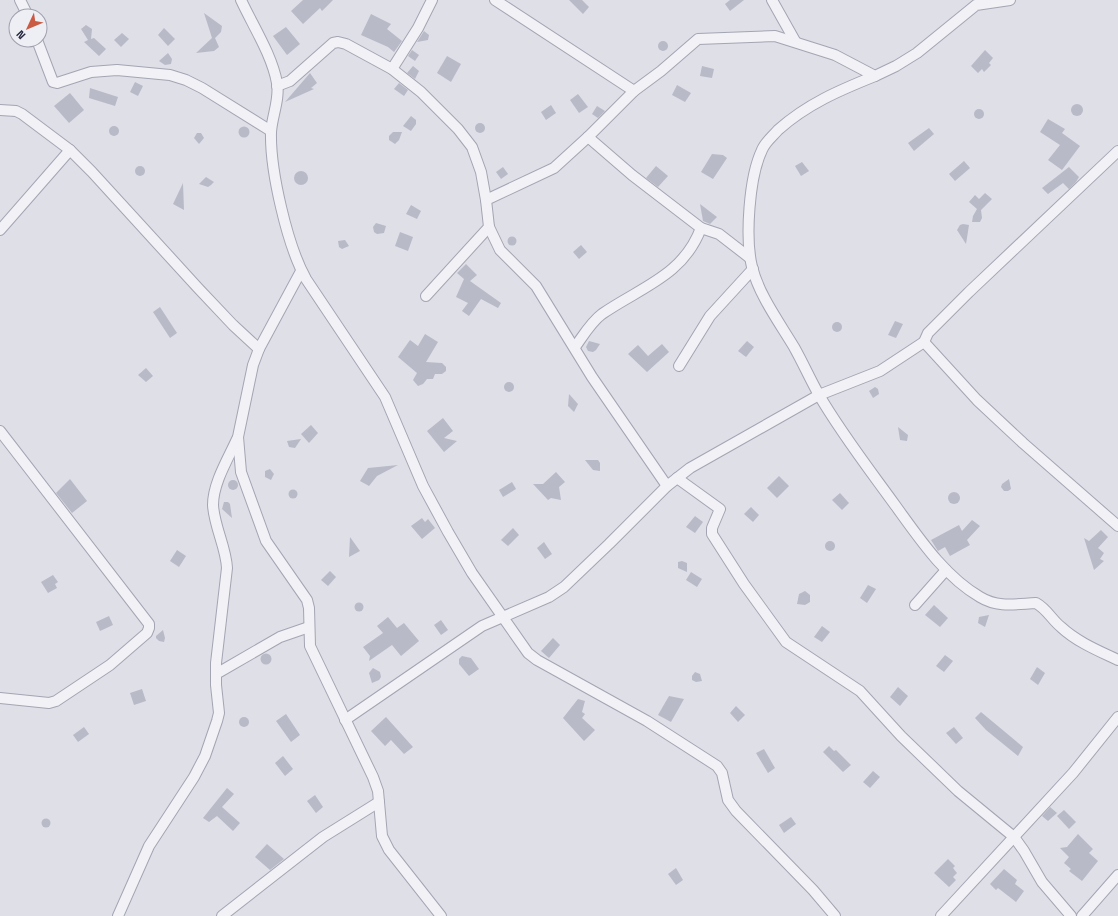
<svg xmlns="http://www.w3.org/2000/svg" width="1118" height="916" font-family="'Space Grotesk',sans-serif">
<style>
.building{fill:#b9bac7}
.lines{fill:none;stroke-linecap:round;stroke-linejoin:round}
.minor-casing{stroke:#a4a5b2;stroke-width:12}
.minor{stroke:#f1f1f6;stroke-width:10}
</style>
<rect width="100%" height="100%" fill="#dfdfe8"/>
<g class="building">
<path d="M303,0H333L322,11L320,8L303,24L291,11Z"/>
<path d="M569,0H582L589,7L583,14Z"/>
<path d="M730,0H744L730,11L725,4Z"/>
<path d="M204,13L222,26L221,32L215,38L219,47L214,51L196,53L212,38Z"/>
<path d="M371,14L391,24L387,29L402,41L394,52L388,47L361,35Z"/>
<path d="M86,25L92,29L91,39L94,38L106,49L99,56L84,42L88,40L81,29Z"/>
<path d="M286,27L300,44L287,55L273,36Z"/>
<path d="M164,28L175,39L168,46L158,35Z"/>
<path d="M424,31L429,35L428,40L417,42Z"/>
<path d="M122,33L129,39L121,47L114,40Z"/>
<circle cx="663" cy="46" r="5"/>
<path d="M412,50L419,55L415,61L408,56Z"/>
<path d="M985,50L993,58L989,63L991,65L984,72L982,69L978,73L971,66Z"/>
<path d="M168,53L172,59L171,64L165,65L159,61Z"/>
<path d="M447,56L461,64L451,82L437,73Z"/>
<path d="M413,66L419,71L415,79L407,73Z"/>
<path d="M702,66L714,69L712,78L700,76Z"/>
<path d="M310,73L317,83L311,88L314,89L285,102Z"/>
<path d="M135,82L143,86L138,96L130,92Z"/>
<path d="M399,83L408,90L404,96L394,89Z"/>
<path d="M677,85L691,93L685,102L672,95Z"/>
<path d="M90,88L118,97L115,106L89,98Z"/>
<path d="M70,93L84,110L69,123L54,106Z"/>
<path d="M578,94L588,107L579,113L570,100Z"/>
<circle cx="1077" cy="110" r="6"/>
<path d="M551,105L556,113L546,120L541,112Z"/>
<path d="M597,106L605,111L598,118L592,114Z"/>
<circle cx="979" cy="114" r="5"/>
<path d="M411,116L416,120V124L411,131L403,126Z"/>
<path d="M1048,119L1065,129L1062,133L1080,146L1062,170L1048,160L1060,145L1040,132Z"/>
<circle cx="480" cy="128" r="5"/>
<circle cx="114" cy="131" r="5"/>
<circle cx="244" cy="132" r="5.5"/>
<path d="M929,128L934,134L914,151L908,143Z"/>
<path d="M393,132H402L399,140L395,144L389,140V136Z"/>
<path d="M197,133H201L204,138L199,144L194,138Z"/>
<path d="M712,154L723,155L727,158L713,179L701,172Z"/>
<path d="M964,161L970,168L955,181L949,174Z"/>
<path d="M802,162L809,171L801,176L795,166Z"/>
<path d="M656,166L668,176L658,187L646,178Z"/>
<circle cx="140" cy="171" r="5"/>
<path d="M503,167L508,174L501,179L496,172Z"/>
<path d="M1069,167L1079,177L1076,182L1069,189L1063,183L1048,194L1042,188Z"/>
<circle cx="301" cy="178" r="7"/>
<path d="M206,177L214,182L211,185L208,187L199,184Z"/>
<path d="M183,183L184,210L173,204Z"/>
<path d="M985,193L992,199L981,210L982,218L980,222H972L973,216L977,209L969,202L975,195L979,199Z"/>
<path d="M700,204L717,217L710,224L703,221Z"/>
<path d="M411,205L421,211L417,219L406,214Z"/>
<path d="M376,223L386,226L384,233L377,234L374,232L373,227Z"/>
<path d="M963,224L969,225L966,244L957,230L960,225Z"/>
<path d="M400,232L413,237L408,251L395,246Z"/>
<circle cx="512" cy="241" r="4.5"/>
<path d="M345,240L349,246L342,249L339,247L338,241Z"/>
<path d="M581,245L587,252L579,259L573,252Z"/>
<path d="M466,264L477,275L470,281L501,303L498,308L481,299L469,316L462,311L468,303L456,297L464,279L457,273Z"/>
<path d="M160,307L177,333L170,338L153,312Z"/>
<path d="M895,321L903,324L896,338L888,335Z"/>
<circle cx="837" cy="327" r="5"/>
<path d="M425,334L438,342L426,362L442,363L446,367V371L442,374H435L433,379H427L423,384L418,386L413,380L417,373L398,357L410,340L418,346Z"/>
<path d="M589,341L600,344L596,350L593,352L588,351L586,347Z"/>
<path d="M747,341L754,347L746,357L738,351Z"/>
<path d="M662,344L669,352L647,372L628,354L638,345L648,356Z"/>
<path d="M146,368L153,376L146,382L138,375Z"/>
<circle cx="509" cy="387" r="5"/>
<path d="M875,387L878,389L879,394L873,398L869,391Z"/>
<path d="M569,394L578,404L574,412L568,406Z"/>
<path d="M443,418L453,431L444,438L457,441L444,452L427,431Z"/>
<path d="M311,425L318,433L309,443L301,434Z"/>
<path d="M898,427L908,435L907,441L900,440Z"/>
<path d="M301,439L295,448L289,447L287,441Z"/>
<path d="M585,460H598L600,463V471L593,470Z"/>
<path d="M398,465L377,476L369,486L360,481L368,468Z"/>
<path d="M270,469L274,474L271,480L265,477V471Z"/>
<path d="M556,472L565,482L559,487L561,500L551,498L548,500L533,484H543Z"/>
<path d="M779,476L789,486L777,498L767,488Z"/>
<path d="M70,479L87,501L72,513L56,493Z"/>
<path d="M1009,479L1011,489L1008,491H1004L1001,487L1002,484Z"/>
<circle cx="233" cy="485" r="5"/>
<path d="M512,482L516,489L503,497L499,490Z"/>
<circle cx="293" cy="494" r="4.5"/>
<circle cx="954" cy="498" r="6"/>
<path d="M840,493L849,503L842,510L832,500Z"/>
<path d="M224,502H228L230,504L232,518L222,509Z"/>
<path d="M751,507L759,515L753,522L744,514Z"/>
<path d="M695,516L703,522L695,533L686,527Z"/>
<path d="M422,518L425,522L428,519L435,528L422,539L411,526Z"/>
<path d="M972,520L980,526L967,540L970,545L950,556L945,547L938,551L931,540L959,525L962,531Z"/>
<path d="M513,528L519,535L508,546L501,540Z"/>
<path d="M1101,530L1108,537L1098,548L1104,553L1100,559L1104,561L1094,570L1084,538L1089,541Z"/>
<path d="M350,537L360,551L349,557Z"/>
<circle cx="830" cy="546" r="5"/>
<path d="M544,542L552,554L545,559L537,548Z"/>
<path d="M177,550L186,556L179,567L170,561Z"/>
<path d="M682,561L687,563V572L678,568V562Z"/>
<path d="M330,571L336,577L328,586L321,580Z"/>
<path d="M691,572L702,579L697,587L686,580Z"/>
<path d="M53,575L58,582L55,584L57,588L48,593L41,582Z"/>
<path d="M868,585L876,589L867,603L860,598Z"/>
<path d="M805,591L810,595V602L805,605L797,604L799,594Z"/>
<circle cx="359" cy="607" r="4.5"/>
<path d="M934,605L948,618L940,627L925,615Z"/>
<path d="M989,615L985,627L978,623L979,617Z"/>
<path d="M109,616L113,625L100,631L96,622Z"/>
<path d="M388,617L397,628L404,623L419,641L401,656L392,645L369,661L370,656L363,647L383,633L377,626Z"/>
<path d="M441,620L448,630L441,635L434,625Z"/>
<path d="M822,626L830,632L822,642L814,637Z"/>
<path d="M163,630L165,638L164,642L159,641L156,638V636Z"/>
<path d="M553,638L560,645L549,658L541,651Z"/>
<circle cx="266" cy="659" r="5.5"/>
<path d="M945,655L953,661L944,672L936,666Z"/>
<path d="M462,656L471,658L479,669L469,676L459,664V659Z"/>
<path d="M1037,667L1045,673L1038,685L1030,679Z"/>
<path d="M373,668L380,672L381,677L379,680L372,683L369,673Z"/>
<path d="M695,672L700,674L702,681L696,682L692,680V676Z"/>
<path d="M898,687L908,696L900,706L890,697Z"/>
<path d="M142,689L146,701L134,705L130,693Z"/>
<path d="M669,696L684,699L671,722L658,715Z"/>
<path d="M578,699L585,701L582,712L585,714L582,718L595,730L584,741L563,718Z"/>
<path d="M736,706L745,715L738,722L730,713Z"/>
<path d="M981,712L1023,747L1018,756L986,730L975,718Z"/>
<path d="M286,714L300,735L291,742L276,721Z"/>
<circle cx="244" cy="722" r="5"/>
<path d="M386,717L413,747L404,754L391,740L385,746L371,731Z"/>
<path d="M84,727L89,734L78,742L73,735Z"/>
<path d="M954,727L963,738L956,744L946,733Z"/>
<path d="M829,746L834,751L836,750L851,765L843,772L823,752Z"/>
<path d="M764,749L775,768L768,773L756,753Z"/>
<path d="M283,756L293,769L285,776L275,763Z"/>
<path d="M873,771L880,777L870,788L863,782Z"/>
<path d="M227,788L234,794L222,807L240,823L233,831L217,816L209,822L203,818Z"/>
<path d="M315,795L323,807L316,813L307,801Z"/>
<path d="M1050,807L1057,813L1048,821L1042,816Z"/>
<path d="M1064,810L1076,822L1069,829L1057,816Z"/>
<path d="M791,817L796,824L784,833L779,825Z"/>
<circle cx="46" cy="823" r="4.5"/>
<path d="M1078,834L1093,849L1089,853L1098,861L1082,881L1069,871L1071,869L1064,863L1069,857L1060,848L1067,847Z"/>
<path d="M267,844L284,859L270,870L255,857Z"/>
<path d="M948,859L955,866L953,868L957,873L953,877L956,880L949,887L934,873Z"/>
<path d="M676,868L683,880L676,885L668,874Z"/>
<path d="M1004,869L1017,880L1015,884L1024,891L1016,902L998,888L996,890L990,884Z"/>
</g>
<g class="lines">
<defs>
<g id="minor">
<path d="M20,0L28,16"/>
<path d="M241,0C253,26 272,55 277,83C280,99 272,116 271,132C270,170 287,245 306,279L385,397L423,486L448,532L472,573L528,653L537,660L647,721L717,766L722,773L728,800L736,811L813,890L835,916"/>
<path d="M495,0L634,91"/>
<path d="M772,0L795,41"/>
<path d="M37,40L53,82L57,83L91,72L117,70L170,75L186,80L202,88L271,131"/>
<path d="M392,69L418,28L432,0"/>
<path d="M875,76C840,90 807,104 778,130C773,136 765,142 762,150C749,177 745,238 752,267C759,295 779,322 794,347C803,363 810,379 819,395C841,433 869,469 895,505C919,538 944,576 980,597C998,608 1016,604 1036,603C1047,609 1052,620 1061,627C1077,642 1099,651 1118,660"/>
<path d="M277,86L290,81L333,43L338,42L346,44L392,69L421,92L458,129L472,147L481,172L486,200"/>
<path d="M0,110L16,111L22,114L70,150L92,172L198,288L233,325L259,349"/>
<path d="M588,137L632,175L701,228L719,234L750,258"/>
<path d="M489,227L500,250L536,286L592,377L667,486"/>
<path d="M0,230L70,150"/>
<path d="M301,271L259,349L253,365L238,437L241,472L266,541L307,600L309,608L310,646L373,777L378,791L382,836L389,850L441,916"/>
<path d="M426,296L489,227L486,200L554,168L588,137L634,91L661,71L698,39L775,36L835,55L875,76L896,66L917,53L976,5L1010,0"/>
<path d="M924,342L977,400L1023,443L1118,526"/>
<path d="M575,347C583,336 591,322 602,314C641,287 683,276 701,228"/>
<path d="M679,366L710,316L753,269"/>
<path d="M0,431L149,624V628L147,633L110,665L56,701L49,703L0,698"/>
<path d="M677,478L720,509L712,528V534L744,584L786,642L860,691L901,736L958,791L1014,837L1024,851L1042,882L1071,916"/>
<path d="M915,605L946,570"/>
<path d="M216,674L280,637L309,627"/>
<path d="M345,720L482,626L549,597L564,587L609,544L667,486L690,468L819,395L880,371L924,342L928,333L969,292L1118,151"/>
<path d="M118,916L149,846L194,777L205,756L217,721L219,713L216,685V663L227,568C226,547 214,526 213,505C213,483 228,459 237,439"/>
<path d="M222,916L323,837L379,802"/>
<path d="M941,916L1073,773L1118,717"/>
<path d="M1082,916L1118,875"/>
</g>
</defs>
<use href="#minor" class="minor-casing"/>
<use href="#minor" class="minor"/>
</g>
<g transform="translate(28 28) rotate(226)"><circle r="19" fill="#eeeff5" stroke="#9fa0ac"/>
<path d="M0-3L7 15L0 10L-7 15Z" fill="#cb5a45"/>
<text y="-6" font-size="11" font-weight="bold" text-anchor="middle" fill="#28293e">N</text>
</g>
</svg>
